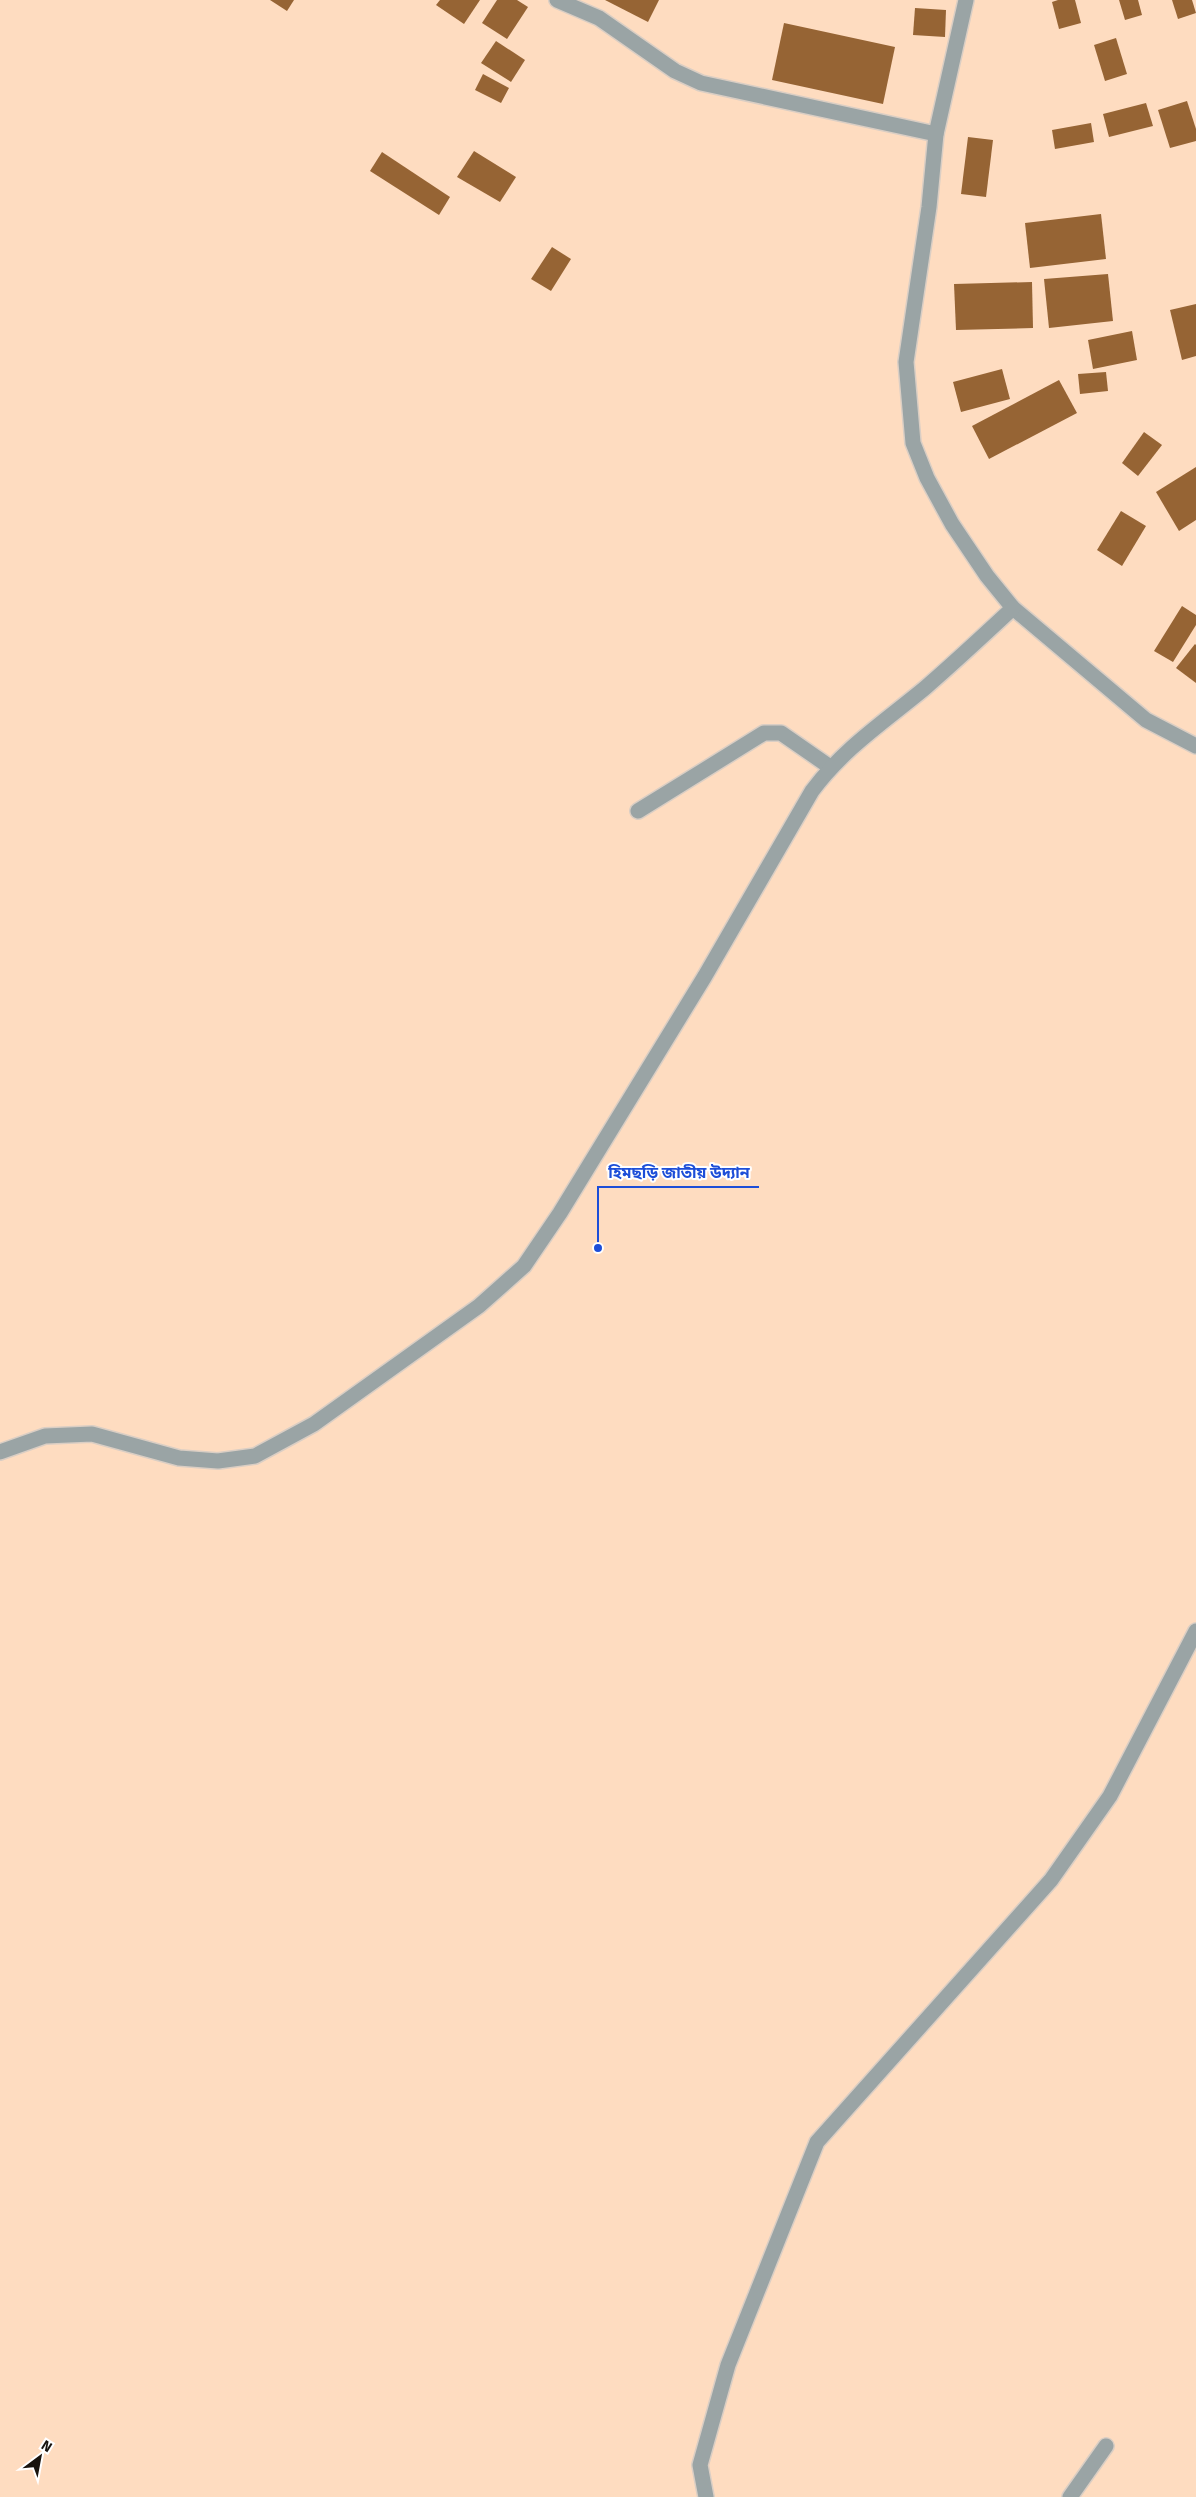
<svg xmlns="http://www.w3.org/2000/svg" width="1196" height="2497" font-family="'Fira Sans','Noto Sans Bengali',sans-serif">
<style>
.green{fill:#fedcc0}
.building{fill:#966434}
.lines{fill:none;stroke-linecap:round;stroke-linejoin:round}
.minor-casing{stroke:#dacec4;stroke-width:18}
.minor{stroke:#9aa4a5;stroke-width:15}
.leader{fill:none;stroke:#1d4ed8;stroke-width:2}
.callout-dot{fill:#1d4ed8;stroke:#fff;stroke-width:2}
.callout-label{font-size:16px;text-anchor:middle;font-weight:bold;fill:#1d4ed8;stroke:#fff;stroke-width:4;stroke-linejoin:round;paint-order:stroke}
</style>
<rect width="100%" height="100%" fill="#fff2e7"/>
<rect class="green" x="0" y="0" width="1196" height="2497"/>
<g class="building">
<path d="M270,0H294L287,11Z"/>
<path d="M440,0H480L464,24L436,5Z"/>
<path d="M497,0H517L528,7L507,39L482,23Z"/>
<path d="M605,0H659L648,22Z"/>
<path d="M1058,0H1075L1081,23L1059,29L1052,2Z"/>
<path d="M1119,0H1138L1142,15L1125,20Z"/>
<path d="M1172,0H1192L1196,13L1178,19Z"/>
<path d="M915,8L946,10L945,37L913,35Z"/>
<path d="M784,23L895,47L883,104L772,80Z"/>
<path d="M1116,38L1127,74L1105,81L1094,45Z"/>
<path d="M496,41L525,60L511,82L481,63Z"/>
<path d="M483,74L509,88L501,103L475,90Z"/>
<path d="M1187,101L1196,129V141L1170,148L1158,110Z"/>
<path d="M1146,103L1153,126L1109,137L1103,114Z"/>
<path d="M1091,123L1094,142L1055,149L1052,130Z"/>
<path d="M968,137L993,140L986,197L961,194Z"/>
<path d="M474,151L516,177L500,202L457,177Z"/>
<path d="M382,152L450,197L439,215L370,171Z"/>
<path d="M1101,214L1106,259L1030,268L1025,223Z"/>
<path d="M552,247L571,259L551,291L531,279Z"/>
<path d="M1108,274L1113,321L1049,328L1044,279Z"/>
<path d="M1032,282L1033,328L956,330L954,284Z"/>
<path d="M1196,304V356L1182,360L1170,310Z"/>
<path d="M1132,331L1137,360L1093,369L1088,340Z"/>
<path d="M1002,369L1010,399L961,412L953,382Z"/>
<path d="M1106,372L1108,391L1080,394L1078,374Z"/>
<path d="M1059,380L1077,413L989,459L972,426Z"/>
<path d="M1144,432L1162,445L1138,476L1122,463Z"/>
<path d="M1196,467V520L1179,531L1156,492Z"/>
<path d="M1121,511L1146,526L1122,566L1097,550Z"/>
<path d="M1182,606L1196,615V625L1173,662L1154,651Z"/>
<path d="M1195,644L1196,645V683L1176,668Z"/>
</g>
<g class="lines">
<defs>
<g id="minor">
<path d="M557,0L599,18L675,71L701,83L936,134"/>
<path d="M966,0L936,134L929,207L906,362L913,443L927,478L952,524L987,576L1013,608L1146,720L1196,746"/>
<path d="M638,811L764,733H781L830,767"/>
<path d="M0,1452L45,1436L92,1434L179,1458L218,1461L255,1456L314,1424L479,1306L524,1266L560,1213L705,976L812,791C844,748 884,722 925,688C955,662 984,635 1013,608"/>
<path d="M706,2497L700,2465L728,2365L817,2142L1051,1880L1110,1796L1196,1631"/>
<path d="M1070,2497L1106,2446"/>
</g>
</defs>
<use href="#minor" class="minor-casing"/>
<use href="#minor" class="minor"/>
</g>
<path class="leader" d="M598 1248L598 1187H759"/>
<circle class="callout-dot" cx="598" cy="1248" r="5"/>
<g class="callout-label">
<text x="679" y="1178">হিমছড়ি জাতীয় উদ্যান</text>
</g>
<g transform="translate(40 2457) rotate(32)" stroke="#ffffff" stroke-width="4" paint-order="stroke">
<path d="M0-4L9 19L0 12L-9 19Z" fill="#18130e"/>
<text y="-8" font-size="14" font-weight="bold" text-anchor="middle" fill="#18130e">N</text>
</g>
</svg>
